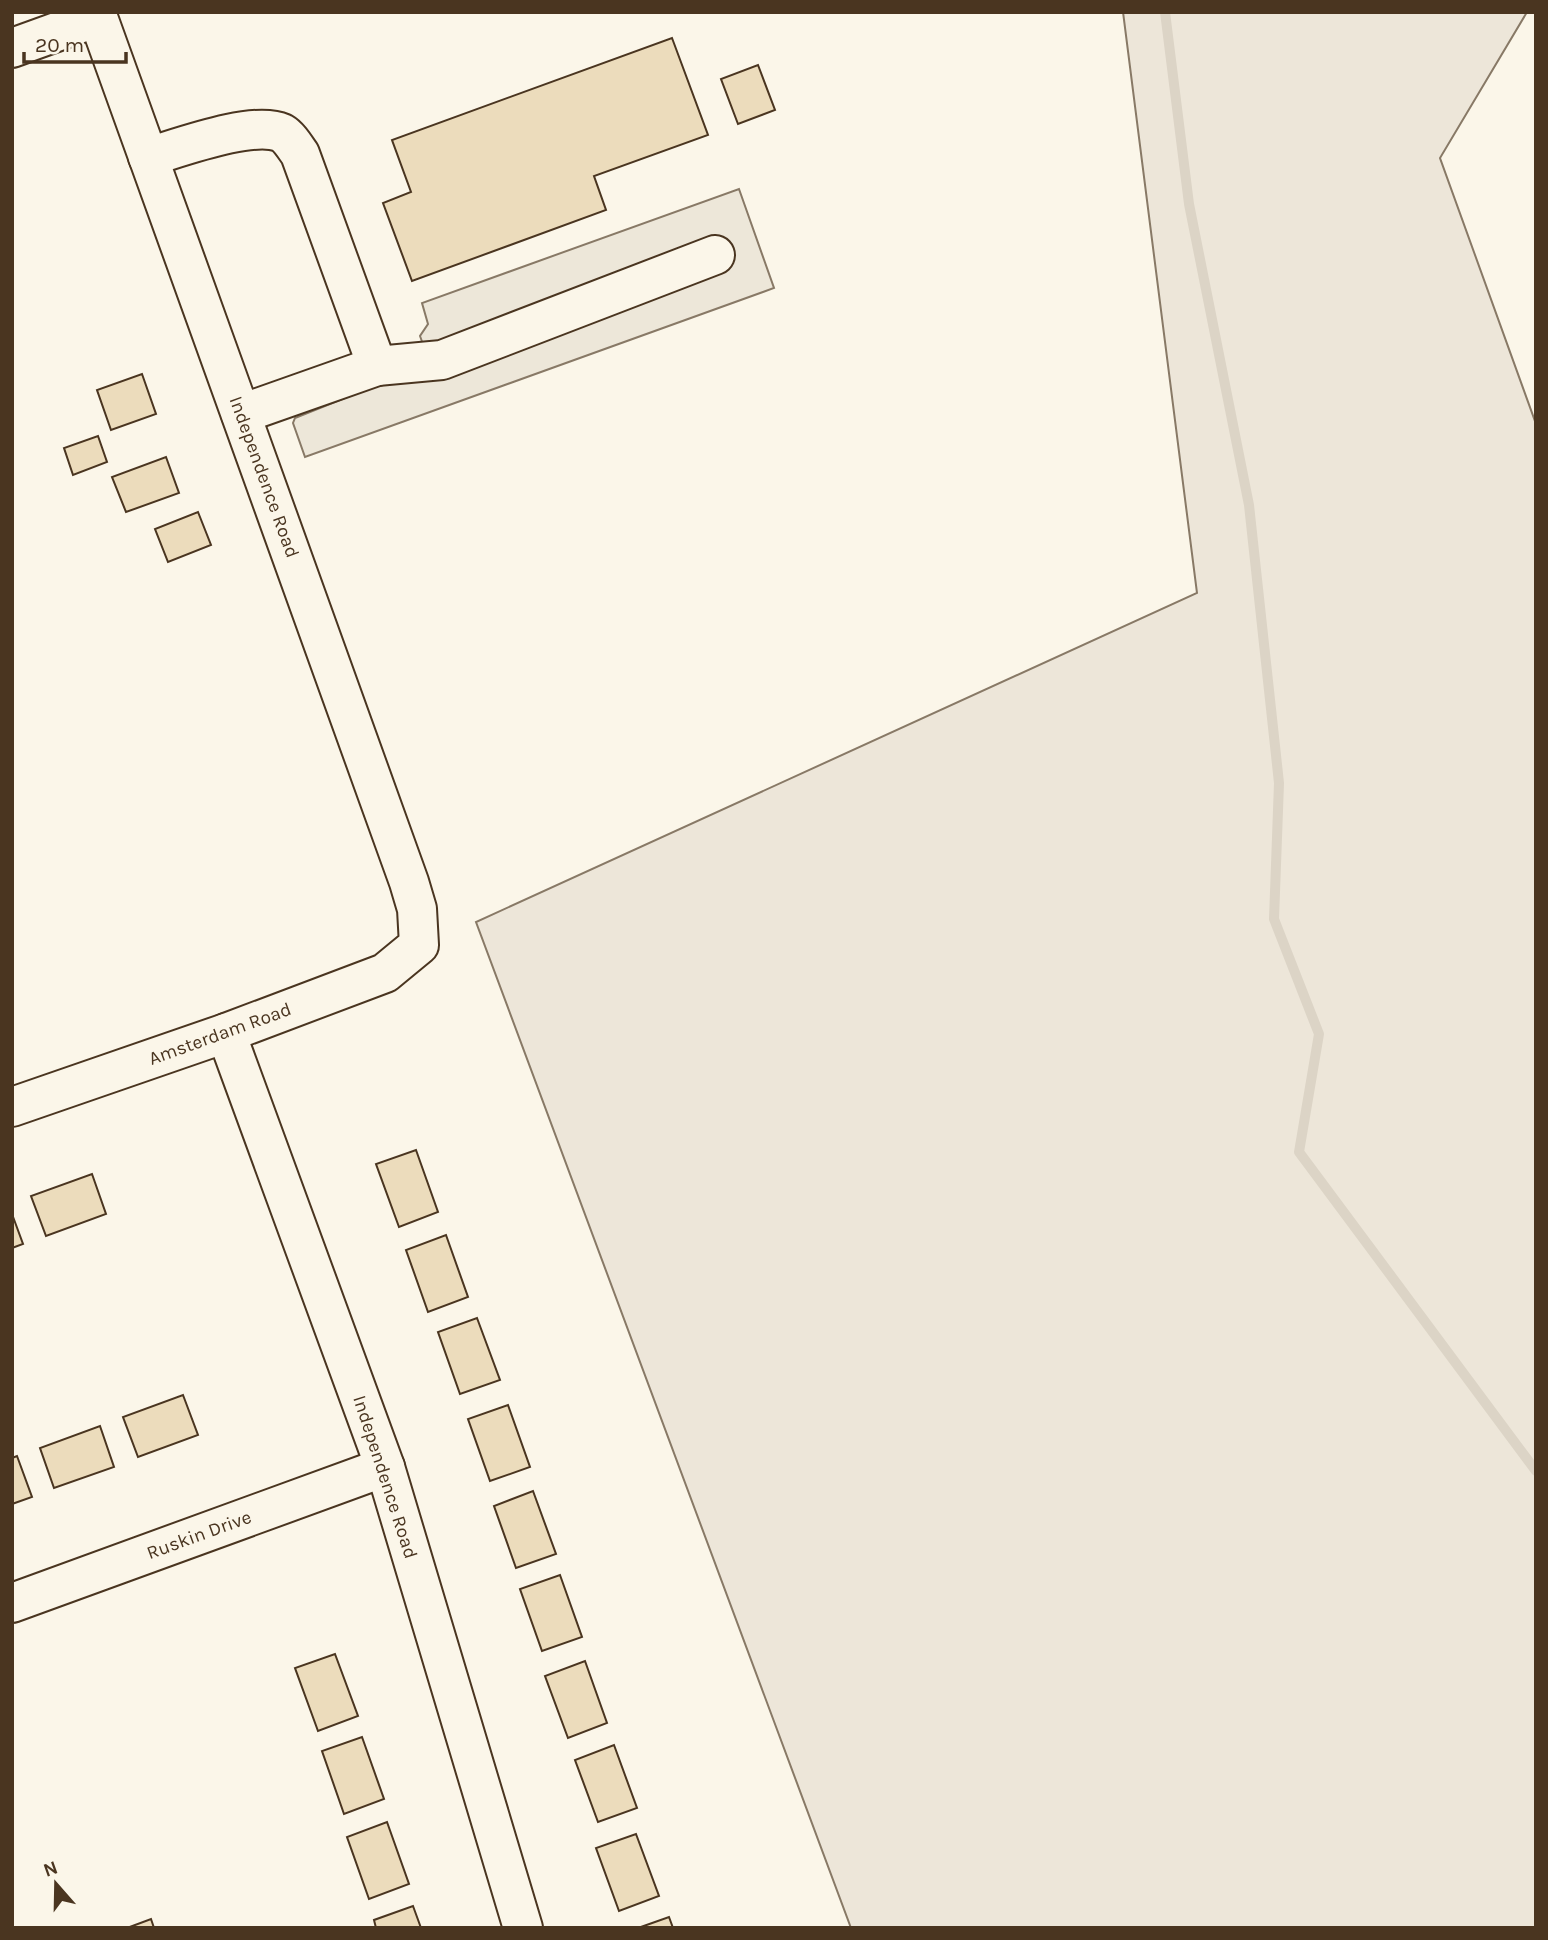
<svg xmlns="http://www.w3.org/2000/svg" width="1548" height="1940" font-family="Karla,sans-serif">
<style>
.green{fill:#ede6d9;stroke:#887966;stroke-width:2}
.parking{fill:#ede7d9;stroke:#887966;stroke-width:2}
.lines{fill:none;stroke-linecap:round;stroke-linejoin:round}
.stream{stroke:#dcd4c6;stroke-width:10}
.building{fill:#ecdcbc;stroke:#4a3520;stroke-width:2}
.minor-casing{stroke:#4a3520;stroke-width:42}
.minor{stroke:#fbf6e9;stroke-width:38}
.labels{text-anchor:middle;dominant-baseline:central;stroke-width:5;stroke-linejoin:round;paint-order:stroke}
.street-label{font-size:19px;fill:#4a3520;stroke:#fbf6e9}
</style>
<rect width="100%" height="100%" fill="#fbf6e9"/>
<path class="green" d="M1123,12H1527L1440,158L1536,424V1928H851L476,922L1197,593Z"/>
<path class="parking" d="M739,189L774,288L305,457L293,423L295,418L430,364L420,336L428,324L422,303Z"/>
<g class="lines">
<path class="stream" d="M1165,12L1189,204L1249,505L1279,783L1274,919L1319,1034L1299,1152L1536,1471"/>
</g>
<g class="building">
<path d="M672,38L708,135L594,176L606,210L412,281L383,203L411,192L392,140Z"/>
<path d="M758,65L775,110L738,124L721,79Z"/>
<path d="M142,374L156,414L111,430L97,390Z"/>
<path d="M98,436L107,462L73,475L64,448Z"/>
<path d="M166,457L179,493L126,512L112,477Z"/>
<path d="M198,512L211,545L168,562L155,529Z"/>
<path d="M416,1150L438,1212L399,1227L376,1164Z"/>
<path d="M92,1174L106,1214L46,1236L31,1196Z"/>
<path d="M12,1214L23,1244L12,1248Z"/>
<path d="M446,1235L468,1297L428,1312L406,1250Z"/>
<path d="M477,1318L500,1380L460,1394L438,1332Z"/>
<path d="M183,1395L198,1435L138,1457L123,1417Z"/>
<path d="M508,1405L530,1467L490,1481L468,1419Z"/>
<path d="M100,1426L114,1467L54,1488L40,1448Z"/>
<path d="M17,1456L32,1497L12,1504V1458Z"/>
<path d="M533,1491L556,1554L516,1568L494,1506Z"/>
<path d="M560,1575L582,1637L542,1651L520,1589Z"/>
<path d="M335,1654L358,1716L318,1731L295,1668Z"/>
<path d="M585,1661L607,1723L568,1738L545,1676Z"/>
<path d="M362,1737L384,1799L344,1814L322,1751Z"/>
<path d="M614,1745L637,1808L598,1822L575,1760Z"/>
<path d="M387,1822L409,1884L369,1899L347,1837Z"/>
<path d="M636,1834L659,1896L619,1911L596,1848Z"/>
<path d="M413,1906L421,1928H376L374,1920Z"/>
<path d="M669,1917L673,1928H638Z"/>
<path d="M151,1919L154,1928H127Z"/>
</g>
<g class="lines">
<defs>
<g id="minor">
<path d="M12,48L98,17"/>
<path d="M148,157C179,148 253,120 282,133C289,137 295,147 300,154L377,366L241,414"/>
<path d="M377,366L442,360L715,255"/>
<path d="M226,1033L385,1467L523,1928"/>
<path d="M12,1107L226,1033L385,973L419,945L417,909L409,882L96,12"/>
<path d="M12,1603L385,1467"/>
</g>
</defs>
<use href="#minor" class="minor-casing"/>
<use href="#minor" class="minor"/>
</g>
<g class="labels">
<g class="street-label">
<text transform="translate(264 477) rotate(70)">Independence Road</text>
<text transform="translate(220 1034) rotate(-20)">Amsterdam Road</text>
<text transform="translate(385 1477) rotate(72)">Independence Road</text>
<text transform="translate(199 1535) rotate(-20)">Ruskin Drive</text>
</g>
</g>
<rect width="1548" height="1940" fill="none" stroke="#4a3520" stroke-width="28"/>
<g transform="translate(56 1884) rotate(340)" stroke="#fbf6e9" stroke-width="5" paint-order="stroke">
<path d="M0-5L12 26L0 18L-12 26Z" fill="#4a3520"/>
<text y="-10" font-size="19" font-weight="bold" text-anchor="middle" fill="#4a3520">N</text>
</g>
<path d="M24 52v10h102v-10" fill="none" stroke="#4a3520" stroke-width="3.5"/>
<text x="35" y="52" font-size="21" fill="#4a3520" stroke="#fbf6e9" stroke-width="5" paint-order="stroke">20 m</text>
</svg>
